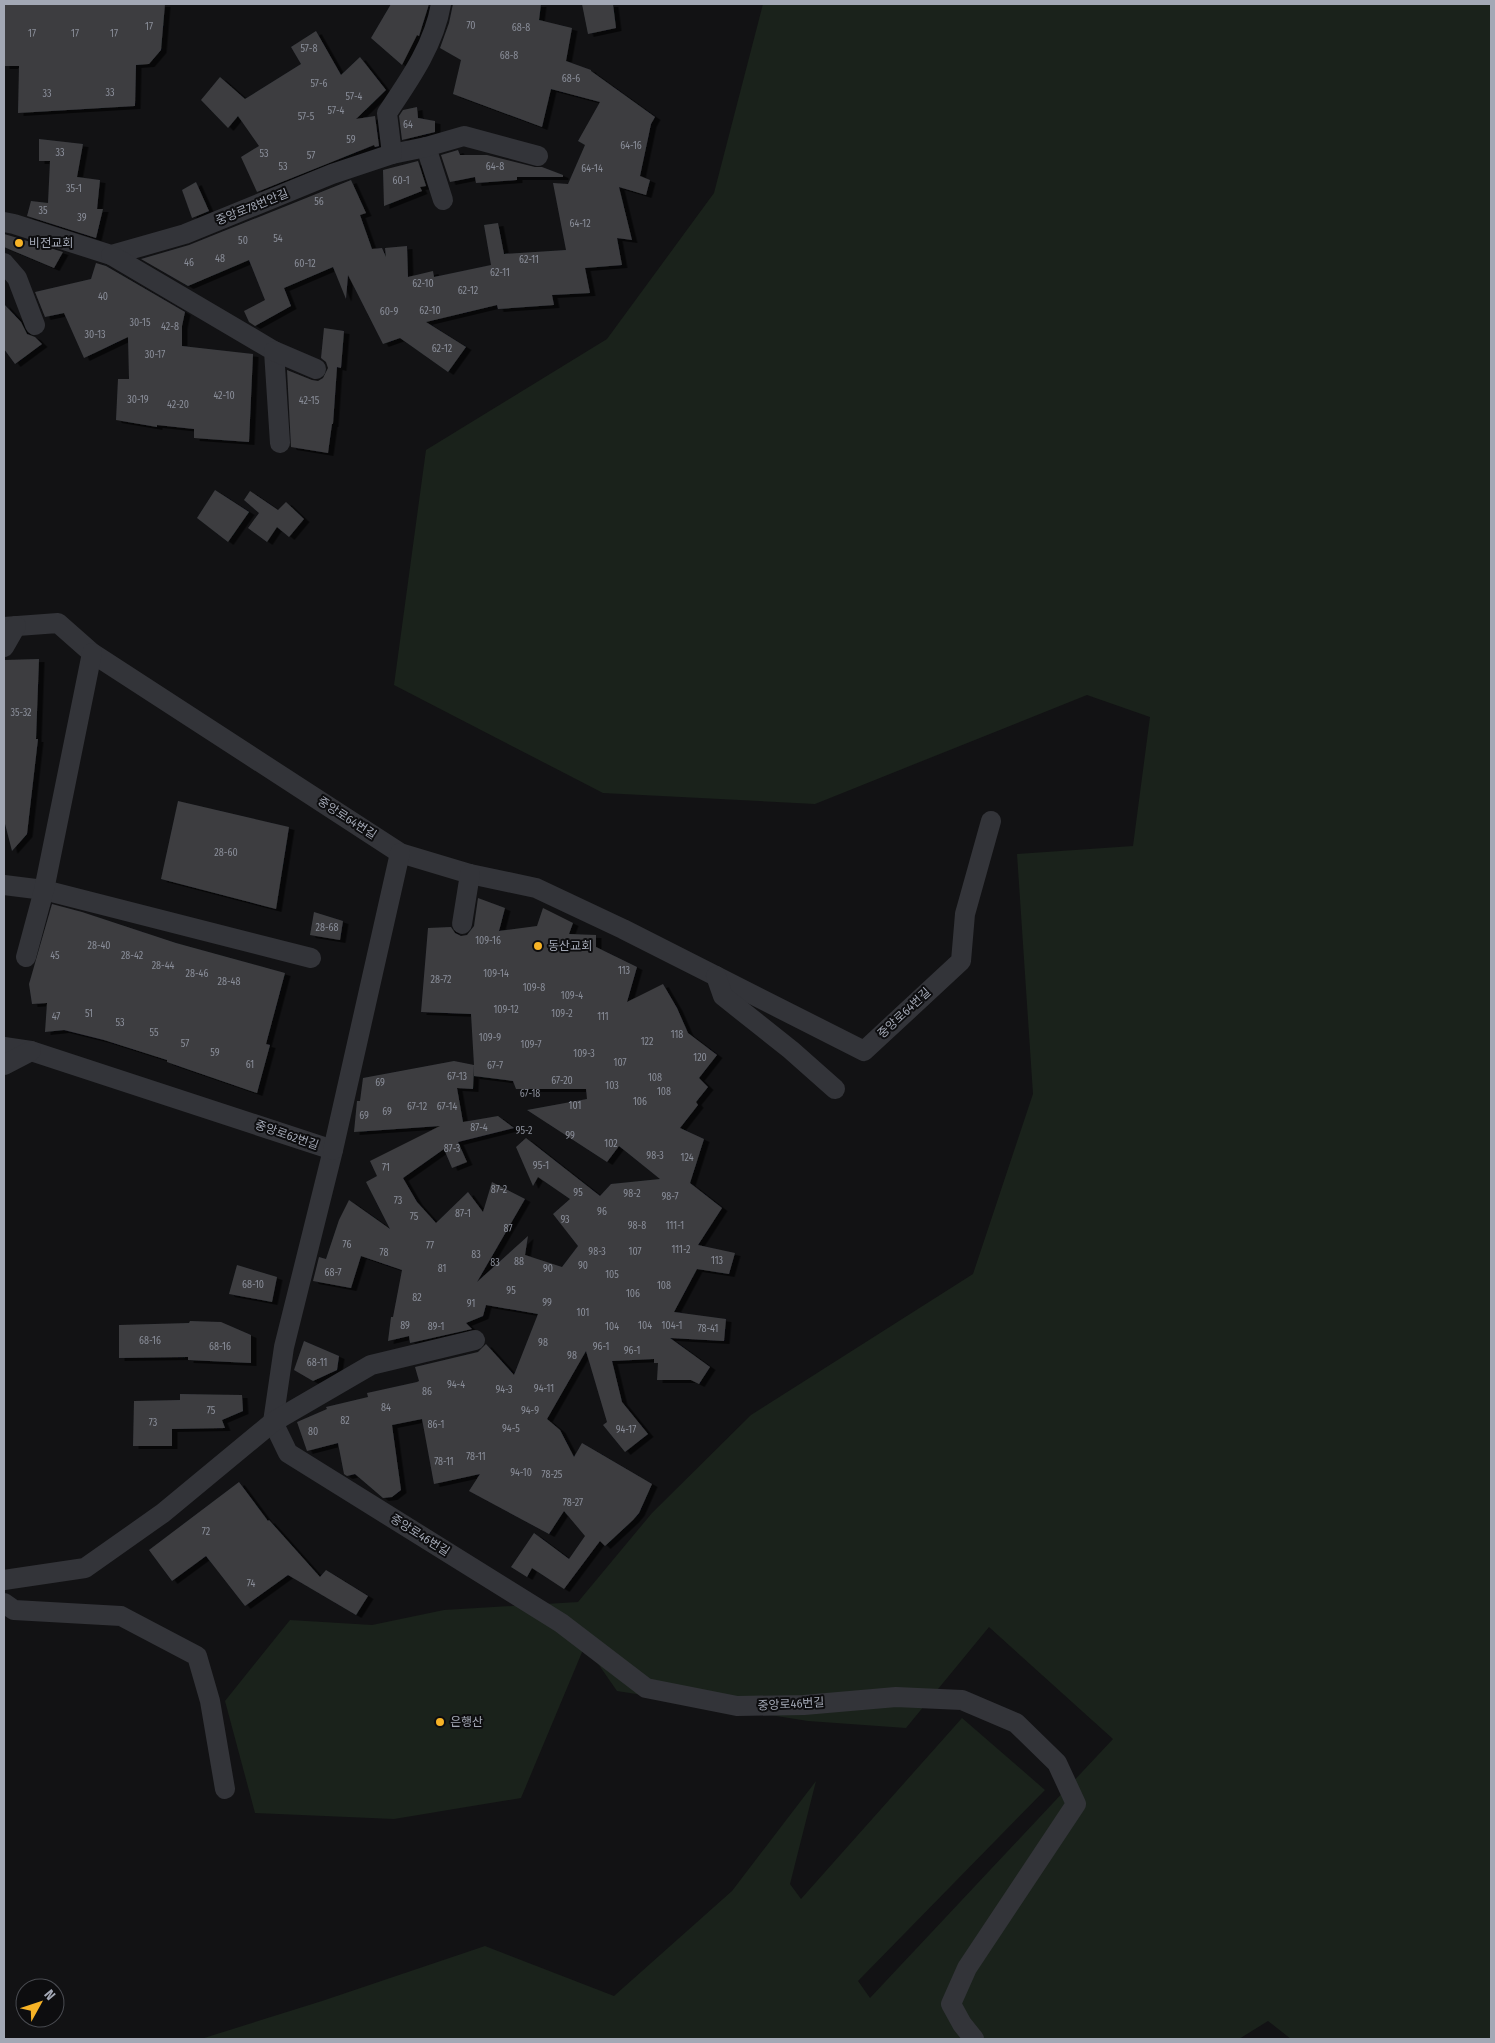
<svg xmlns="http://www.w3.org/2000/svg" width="1495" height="2043" font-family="'Fira Sans Condensed','Noto Sans KR',sans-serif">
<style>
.green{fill:#1a221b}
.building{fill:#3c3d41;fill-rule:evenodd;filter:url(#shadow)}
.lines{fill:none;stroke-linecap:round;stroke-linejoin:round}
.minor{stroke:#333439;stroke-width:20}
.poi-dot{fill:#f7b326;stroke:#0d0d0f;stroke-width:2}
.labels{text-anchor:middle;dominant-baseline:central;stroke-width:4;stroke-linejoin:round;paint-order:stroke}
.number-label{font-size:10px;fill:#898d98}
.street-label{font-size:12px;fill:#a3a8b5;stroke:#0d0d0f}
.poi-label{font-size:12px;fill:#a3a8b5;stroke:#0d0d0f;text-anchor:start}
</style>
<defs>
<filter id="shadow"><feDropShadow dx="5.5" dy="3" stdDeviation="0" flood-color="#0009"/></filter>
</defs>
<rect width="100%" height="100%" fill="#121214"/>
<path class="green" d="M763,4H1491V2039H1291L1268,2021L1239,2039H201L322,2001L485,1946L614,1996L732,1891L816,1781L790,1884L801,1899L962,1718L1045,1790L858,1981L870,1998L1113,1739L989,1627L906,1728L808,1721L617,1691L585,1645L521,1798L394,1819L255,1813L225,1701L290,1620L372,1625L444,1610L578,1602L652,1513L751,1415L973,1274L1033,1094L1017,854L1133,846L1150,717L1087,695L815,804L603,793L394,685L426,450L607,339L714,193Z"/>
<g class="building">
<path d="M4,4H165L161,50L149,64L136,65L135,106L18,113L19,66H4Z"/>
<path d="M391,4H429L419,36L417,35L402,65L371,38Z"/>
<path d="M453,4H541L539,20L572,28L566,61L591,70V71L655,117L651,124L640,176L650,180L646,195L619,187L632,240L617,238L622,265L585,268L590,293L552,295L554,305L498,309L497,305L426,322L466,347L448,372L400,338L383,344L348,275L346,299L333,267L284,288L291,306L255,326L249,322L244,311L265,300L249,260L188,286L141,259L189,245L351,180L366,213L360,215L372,249L382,248L386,257L385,248L407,246L408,277L433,271L434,277L491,265L484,225L498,223L504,254L566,250L553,183L568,184L585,145L578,141L600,102L551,89L542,127L453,94L461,60L440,48L449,23Z"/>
<path d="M582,4H613L616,28L588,34Z"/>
<path d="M316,31L341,75L360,57L386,90L356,119L375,116L379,146L375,147L374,145L257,192L241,157L259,146L238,116L228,128L201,100L220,77L245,99L301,64L291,47Z"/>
<path d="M417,107L418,118L435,121V132L402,140L399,116L403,110Z"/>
<path d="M39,139L83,144L77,177L100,180L97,209H103L96,238L27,216L31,201L48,203L50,161H39Z"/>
<path d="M458,150L460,155H487L535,167H542L563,175V177H517V180L476,183L475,177L450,182L441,155Z"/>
<path d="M418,161L426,186L420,187L422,191L384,206L383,170Z"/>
<path d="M196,182L209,211L192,218L182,190Z"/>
<path d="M4,234L11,236L63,252L54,268L4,247Z"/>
<path d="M96,263L106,266L185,312L182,326V346L253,354L249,442L194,438V429L157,425V427L116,420L118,379H129L128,337L84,358L64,313L45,317L35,292L91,279Z"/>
<path d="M4,304L21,322L27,334L35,337L42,344L15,364L4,349Z"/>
<path d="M324,328L344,331L341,368L337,367L333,424H332L328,453L291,447L287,370L312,380L318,381L323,378L328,368L326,362L321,358Z"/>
<path d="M215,490L249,512L228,542L197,518Z"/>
<path d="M250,491L278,510L286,502L304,519L289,537L277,527L267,542L248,528L259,513L244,500Z"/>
<path d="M39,659L36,739H38L27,834L12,851L4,820V660Z"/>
<path d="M178,801L289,827L276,909L161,879Z"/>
<path d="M478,898L505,908L499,931L537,926L543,908L573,923L569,934L596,935V947L637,967L627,1002L663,984L677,1008L688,1033L717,1055L699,1078L708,1087L696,1102L698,1105L680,1128L704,1139L690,1183L722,1208L698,1245L735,1253L729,1274L697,1269L674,1312L726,1319L724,1341L670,1338L710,1367L699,1384L691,1380H657L658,1363H654V1359L612,1361L622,1402L648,1434L625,1452L603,1425L607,1422L586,1351L547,1419L560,1430L574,1457L582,1443L652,1484L639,1513L633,1520L605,1546L600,1541L564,1589L532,1568L527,1577L511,1567L534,1533L569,1559L585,1536L564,1511L549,1534L469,1491L480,1474L434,1484L422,1419L392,1425L401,1490L392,1497L383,1498L355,1474L347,1476L344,1474L338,1443L307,1451L297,1422L327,1409L326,1407L368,1397L367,1393L417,1382L419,1381L415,1367L478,1352L486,1344L514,1375L538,1314L486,1305L483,1316L466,1323L472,1329L410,1343L409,1336L388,1341L391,1317H393L402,1270L361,1256L351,1288L313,1281L319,1257L326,1259L339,1220L349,1200L390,1229L366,1182L377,1176L370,1161L440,1126L354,1132L357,1101H360L363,1078L454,1061L474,1065L471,1014L421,1012L428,928L451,927L455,933L461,936L467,935L474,926ZM474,1065V1076L513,1081L516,1089H586L587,1099L527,1110L607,1162L619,1146L660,1179L611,1184L600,1196L526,1138L516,1147L533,1186L538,1177L570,1199L553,1214L578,1246L562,1267L525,1255L528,1236L477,1282L525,1199L492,1182L483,1212L468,1192L436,1223L417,1202L403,1178L444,1149L452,1168L467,1162L458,1142L514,1128L498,1116L463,1122L457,1088L473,1089Z"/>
<path d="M52,904L82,912L176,943L285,973L266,1044L270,1045L257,1093L190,1070L167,1062V1060L104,1040L64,1030L45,1032L47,1003L32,1004L29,984Z"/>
<path d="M314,912L343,921L340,940L310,935Z"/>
<path d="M237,1265L277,1277L272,1302L229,1294Z"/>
<path d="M190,1321L221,1322L251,1335V1363L188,1360V1357L119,1358V1325L189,1323Z"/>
<path d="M304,1341L339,1356L337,1370L313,1381L294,1370Z"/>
<path d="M180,1394L242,1395L243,1411L222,1420L225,1428L172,1429V1446H133L134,1401L180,1400Z"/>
<path d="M239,1482L268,1521L269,1520L320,1577L326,1570L368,1596L356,1615L288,1575L245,1606L206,1556L172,1581L149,1550Z"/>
</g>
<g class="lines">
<g class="minor">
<path d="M426,147L443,200"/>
<path d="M392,154L426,147L464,136L538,156"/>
<path d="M4,222L14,224L111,255L185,234L332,174L392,154L387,113C410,79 434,45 441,4"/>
<path d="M111,255L274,351L280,443"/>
<path d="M4,263L17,278L35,325"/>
<path d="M274,351L316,369"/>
<path d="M4,627L58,623L92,653L400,853L470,874L536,888L623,929L864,1051L961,961L965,914L991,821"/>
<path d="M4,647L16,626"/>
<path d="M4,885L44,890L311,958"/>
<path d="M462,924L470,874"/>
<path d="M26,957L44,890L92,653"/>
<path d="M716,976L723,996L791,1050L835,1089"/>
<path d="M4,1047L31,1051L333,1150L284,1347L273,1422L288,1453L561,1623L646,1688L737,1706L804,1705L896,1697L962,1700L1016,1723L1057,1763L1076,1804L967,1968L951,2004L962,2024L974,2039"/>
<path d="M4,1065L31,1051"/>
<path d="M333,1150L400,853"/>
<path d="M4,1580L85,1568L163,1513L273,1422L371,1365L475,1340"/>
<path d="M4,1603L14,1610L121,1616L197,1656L210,1701L225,1789"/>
</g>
</g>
<g class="poi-dot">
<circle cx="19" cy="243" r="5"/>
<circle cx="538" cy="946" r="5"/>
<circle cx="440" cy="1722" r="5"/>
</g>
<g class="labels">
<g class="number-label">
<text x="471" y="26">70</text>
<text x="149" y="27">17</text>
<text x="521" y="28">68-8</text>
<text x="32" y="34">17</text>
<text x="75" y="34">17</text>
<text x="114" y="34">17</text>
<text x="309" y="49">57-8</text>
<text x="509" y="56">68-8</text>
<text x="571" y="79">68-6</text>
<text x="319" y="84">57-6</text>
<text x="110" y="93">33</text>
<text x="47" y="94">33</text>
<text x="354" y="97">57-4</text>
<text x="336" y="111">57-4</text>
<text x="306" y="117">57-5</text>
<text x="408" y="125">64</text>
<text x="351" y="140">59</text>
<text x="631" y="146">64-16</text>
<text x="60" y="153">33</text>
<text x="264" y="154">53</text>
<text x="311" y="156">57</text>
<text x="283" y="167">53</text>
<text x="495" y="167">64-8</text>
<text x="592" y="169">64-14</text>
<text x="401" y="181">60-1</text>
<text x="74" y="189">35-1</text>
<text x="319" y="202">56</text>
<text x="43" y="211">35</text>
<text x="82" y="218">39</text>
<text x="580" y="224">64-12</text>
<text x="278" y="239">54</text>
<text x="243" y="241">50</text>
<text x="220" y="259">48</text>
<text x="529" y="260">62-11</text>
<text x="189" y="263">46</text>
<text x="305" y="264">60-12</text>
<text x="500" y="273">62-11</text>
<text x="423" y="284">62-10</text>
<text x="468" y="291">62-12</text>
<text x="103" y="297">40</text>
<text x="430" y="311">62-10</text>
<text x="389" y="312">60-9</text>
<text x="140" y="323">30-15</text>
<text x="170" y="327">42-8</text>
<text x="95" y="335">30-13</text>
<text x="442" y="349">62-12</text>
<text x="155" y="355">30-17</text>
<text x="224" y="396">42-10</text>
<text x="138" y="400">30-19</text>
<text x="309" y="401">42-15</text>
<text x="178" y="405">42-20</text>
<text x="21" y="713">35-32</text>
<text x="226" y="853">28-60</text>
<text x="327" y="928">28-68</text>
<text x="488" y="941">109-16</text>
<text x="99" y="946">28-40</text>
<text x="55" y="956">45</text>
<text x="132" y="956">28-42</text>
<text x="163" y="966">28-44</text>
<text x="624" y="971">113</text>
<text x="197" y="974">28-46</text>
<text x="496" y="974">109-14</text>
<text x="441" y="980">28-72</text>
<text x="229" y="982">28-48</text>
<text x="534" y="988">109-8</text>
<text x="572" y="996">109-4</text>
<text x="506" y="1010">109-12</text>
<text x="89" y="1014">51</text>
<text x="562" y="1014">109-2</text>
<text x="56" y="1017">47</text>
<text x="603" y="1017">111</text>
<text x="120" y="1023">53</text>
<text x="154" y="1033">55</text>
<text x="677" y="1035">118</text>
<text x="490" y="1038">109-9</text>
<text x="647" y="1042">122</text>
<text x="185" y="1044">57</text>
<text x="531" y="1045">109-7</text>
<text x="215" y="1053">59</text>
<text x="584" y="1054">109-3</text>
<text x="700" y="1058">120</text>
<text x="620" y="1063">107</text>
<text x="250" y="1065">61</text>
<text x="495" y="1066">67-7</text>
<text x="457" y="1077">67-13</text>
<text x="655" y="1078">108</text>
<text x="562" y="1081">67-20</text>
<text x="380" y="1083">69</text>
<text x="612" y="1086">103</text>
<text x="664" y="1092">108</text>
<text x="530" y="1094">67-18</text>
<text x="640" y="1102">106</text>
<text x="575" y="1106">101</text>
<text x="417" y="1107">67-12</text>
<text x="447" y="1107">67-14</text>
<text x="387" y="1112">69</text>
<text x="364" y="1116">69</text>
<text x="479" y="1128">87-4</text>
<text x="524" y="1131">95-2</text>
<text x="570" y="1136">99</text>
<text x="611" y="1144">102</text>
<text x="452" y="1149">87-3</text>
<text x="655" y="1156">98-3</text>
<text x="687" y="1158">124</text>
<text x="541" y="1166">95-1</text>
<text x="386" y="1168">71</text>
<text x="499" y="1190">87-2</text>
<text x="578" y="1193">95</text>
<text x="632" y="1194">98-2</text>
<text x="670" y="1197">98-7</text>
<text x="398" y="1201">73</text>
<text x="602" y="1212">96</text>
<text x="463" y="1214">87-1</text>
<text x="414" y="1217">75</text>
<text x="565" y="1220">93</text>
<text x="637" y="1226">98-8</text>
<text x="675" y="1226">111-1</text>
<text x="508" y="1229">87</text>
<text x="347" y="1245">76</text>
<text x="430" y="1246">77</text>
<text x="681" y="1250">111-2</text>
<text x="597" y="1252">98-3</text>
<text x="635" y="1252">107</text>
<text x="384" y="1253">78</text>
<text x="476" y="1255">83</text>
<text x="717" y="1261">113</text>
<text x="519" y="1262">88</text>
<text x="495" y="1263">83</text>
<text x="583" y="1266">90</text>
<text x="442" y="1269">81</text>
<text x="548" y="1269">90</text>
<text x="333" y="1273">68-7</text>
<text x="612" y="1275">105</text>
<text x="253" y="1285">68-10</text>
<text x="664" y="1286">108</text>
<text x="511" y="1291">95</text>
<text x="633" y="1294">106</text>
<text x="417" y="1298">82</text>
<text x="547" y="1303">99</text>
<text x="471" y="1304">91</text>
<text x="583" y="1313">101</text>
<text x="405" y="1326">89</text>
<text x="645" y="1326">104</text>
<text x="672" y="1326">104-1</text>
<text x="436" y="1327">89-1</text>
<text x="612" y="1327">104</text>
<text x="708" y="1329">78-41</text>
<text x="150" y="1341">68-16</text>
<text x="543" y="1343">98</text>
<text x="220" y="1347">68-16</text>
<text x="601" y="1347">96-1</text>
<text x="632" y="1351">96-1</text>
<text x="572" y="1356">98</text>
<text x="317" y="1363">68-11</text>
<text x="456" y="1385">94-4</text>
<text x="544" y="1389">94-11</text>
<text x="504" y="1390">94-3</text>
<text x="427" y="1392">86</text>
<text x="386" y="1408">84</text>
<text x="211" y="1411">75</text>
<text x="530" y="1411">94-9</text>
<text x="345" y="1421">82</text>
<text x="153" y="1423">73</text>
<text x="436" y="1425">86-1</text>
<text x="511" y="1429">94-5</text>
<text x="626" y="1430">94-17</text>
<text x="313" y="1432">80</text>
<text x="476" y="1457">78-11</text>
<text x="444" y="1462">78-11</text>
<text x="521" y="1473">94-10</text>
<text x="552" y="1475">78-25</text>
<text x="573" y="1503">78-27</text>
<text x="206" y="1532">72</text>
<text x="251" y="1584">74</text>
</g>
<g class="street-label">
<text transform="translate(252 207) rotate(-22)">중앙로78번안길</text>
<text transform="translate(347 818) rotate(33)">중앙로64번길</text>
<text transform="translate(904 1013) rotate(-43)">중앙로64번길</text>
<text transform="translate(287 1135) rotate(19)">중앙로62번길</text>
<text transform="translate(420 1535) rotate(32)">중앙로46번길</text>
<text transform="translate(791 1704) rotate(-3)">중앙로46번길</text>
</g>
<g class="poi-label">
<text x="29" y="243">비전교회</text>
<text x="548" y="946">동산교회</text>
<text x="450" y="1722">은행산</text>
</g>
</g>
<rect width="1495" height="2043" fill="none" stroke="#a3a8b5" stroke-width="10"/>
<g transform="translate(40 2003) rotate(50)"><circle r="24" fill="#0d0d0f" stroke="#494b51"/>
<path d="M0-4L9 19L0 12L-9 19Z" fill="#f7b326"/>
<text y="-8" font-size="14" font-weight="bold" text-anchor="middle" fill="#a3a8b5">N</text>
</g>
</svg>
